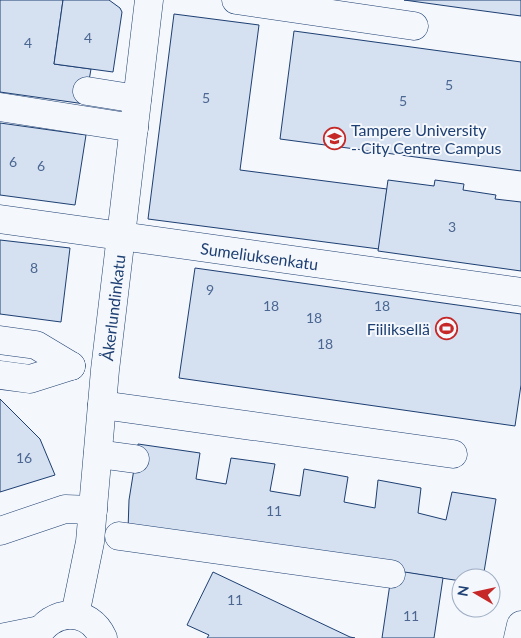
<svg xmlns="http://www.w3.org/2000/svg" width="521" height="638" font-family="Lato,sans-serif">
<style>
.building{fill:#d5e0f0;stroke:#1d3f73}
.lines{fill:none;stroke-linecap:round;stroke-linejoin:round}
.minor-casing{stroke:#1d3f73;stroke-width:29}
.major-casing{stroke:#1d3f73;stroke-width:29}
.minor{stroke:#f4f7fb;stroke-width:28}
.major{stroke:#f4f7fb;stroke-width:28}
.labels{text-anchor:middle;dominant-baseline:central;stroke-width:4;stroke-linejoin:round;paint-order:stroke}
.number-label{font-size:14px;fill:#4b6792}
.poi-label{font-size:16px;fill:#1d3f73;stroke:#f4f7fb;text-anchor:start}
.street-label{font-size:16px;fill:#1d3f73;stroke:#f4f7fb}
</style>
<rect width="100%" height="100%" fill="#f4f7fb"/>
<g class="building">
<path d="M0,0H63L54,64L91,69L85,104L0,92Z"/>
<path d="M63,0H109L120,8L122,12L113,72L54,64Z"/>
<path d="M404,0H521V16L469,9Z"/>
<path d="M174,14L259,25L240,170L387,189L379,249L148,219Z"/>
<path d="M294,31L521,62V171L280,139Z"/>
<path d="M0,123L86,135L75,205L0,195Z"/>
<path d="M388,180L434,186L435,180L464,184L463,190L496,195L495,199L521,202V271L378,251Z"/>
<path d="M0,240L70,248L61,322L0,314Z"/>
<path d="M195,268L521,314V385L515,426L179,378Z"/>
<path d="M0,399L40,439L55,475L0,492Z"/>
<path d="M138,444L200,453L196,479L226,484L231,458L275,464L270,491L300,496L304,469L348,477L344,502L375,508L378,480L421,488L418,513L446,520L452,492L496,499L483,578H461V581L128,530L129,500Z"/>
<path d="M392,570L443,578L434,638H382Z"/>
<path d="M213,572L350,637L355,638H207L209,635L187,625Z"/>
</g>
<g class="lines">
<defs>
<g id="minor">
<path d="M236,0L414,26"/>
<path d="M87,91L137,99"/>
<path d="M0,107L134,128"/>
<path id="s1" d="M0,219L521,292"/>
<path d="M0,340L36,345L71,366"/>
<path d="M0,375L30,379L71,366"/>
<path d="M102,405L453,454"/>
<path d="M98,454L135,459"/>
<path d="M0,531L65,509L93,510"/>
<path d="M119,536L391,574"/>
<path id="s2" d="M75,615L90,542L105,370L149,0"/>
</g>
<g id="major">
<path d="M0,638L40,630"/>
<path d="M36,638C51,608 89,607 103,638"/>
<path d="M518,638L521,625"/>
</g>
</defs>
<use href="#minor" class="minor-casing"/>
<use href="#major" class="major-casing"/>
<use href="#minor" class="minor"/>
<use href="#major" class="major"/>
</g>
<defs>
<symbol id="university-ring" viewBox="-11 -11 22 22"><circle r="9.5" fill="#f4f7fb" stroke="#c62828" stroke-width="1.5"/><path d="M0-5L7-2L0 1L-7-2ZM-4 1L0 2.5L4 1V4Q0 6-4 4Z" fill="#c62828"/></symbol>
<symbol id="stadium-ring" viewBox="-11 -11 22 22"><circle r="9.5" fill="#f4f7fb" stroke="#c62828" stroke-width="1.5"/><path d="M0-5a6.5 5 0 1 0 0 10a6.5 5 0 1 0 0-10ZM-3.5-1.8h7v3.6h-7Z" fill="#c62828"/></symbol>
</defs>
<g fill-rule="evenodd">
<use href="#university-ring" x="322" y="126" width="25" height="25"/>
<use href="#stadium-ring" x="434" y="316" width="25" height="25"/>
</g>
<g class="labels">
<g class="number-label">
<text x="88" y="37">4</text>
<text x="28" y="42">4</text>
<text x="449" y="84">5</text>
<text x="206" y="97">5</text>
<text x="403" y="100">5</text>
<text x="13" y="161">6</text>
<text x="41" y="165">6</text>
<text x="452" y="226">3</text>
<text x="34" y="267">8</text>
<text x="210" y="289">9</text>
<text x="271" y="305">18</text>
<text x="382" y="305">18</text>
<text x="314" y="317">18</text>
<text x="325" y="343">18</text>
<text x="24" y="457">16</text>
<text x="274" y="510">11</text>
<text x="235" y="599">11</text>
<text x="411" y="615">11</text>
</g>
<g class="poi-label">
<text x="351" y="129">Tampere University<tspan x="351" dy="18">- City Centre Campus</tspan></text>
<text x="430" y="328" text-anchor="end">Fiiliksellä</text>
</g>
<g class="street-label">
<text stroke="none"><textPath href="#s1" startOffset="262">Sumeliuksenkatu</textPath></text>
<text stroke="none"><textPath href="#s2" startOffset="310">Åkerlundinkatu</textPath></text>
</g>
</g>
<g transform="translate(476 593) rotate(279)"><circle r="24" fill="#f4f7fb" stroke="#9eadc5"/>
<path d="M0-4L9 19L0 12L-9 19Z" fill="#c62828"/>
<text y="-8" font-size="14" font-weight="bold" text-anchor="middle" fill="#1d3f73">N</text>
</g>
</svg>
